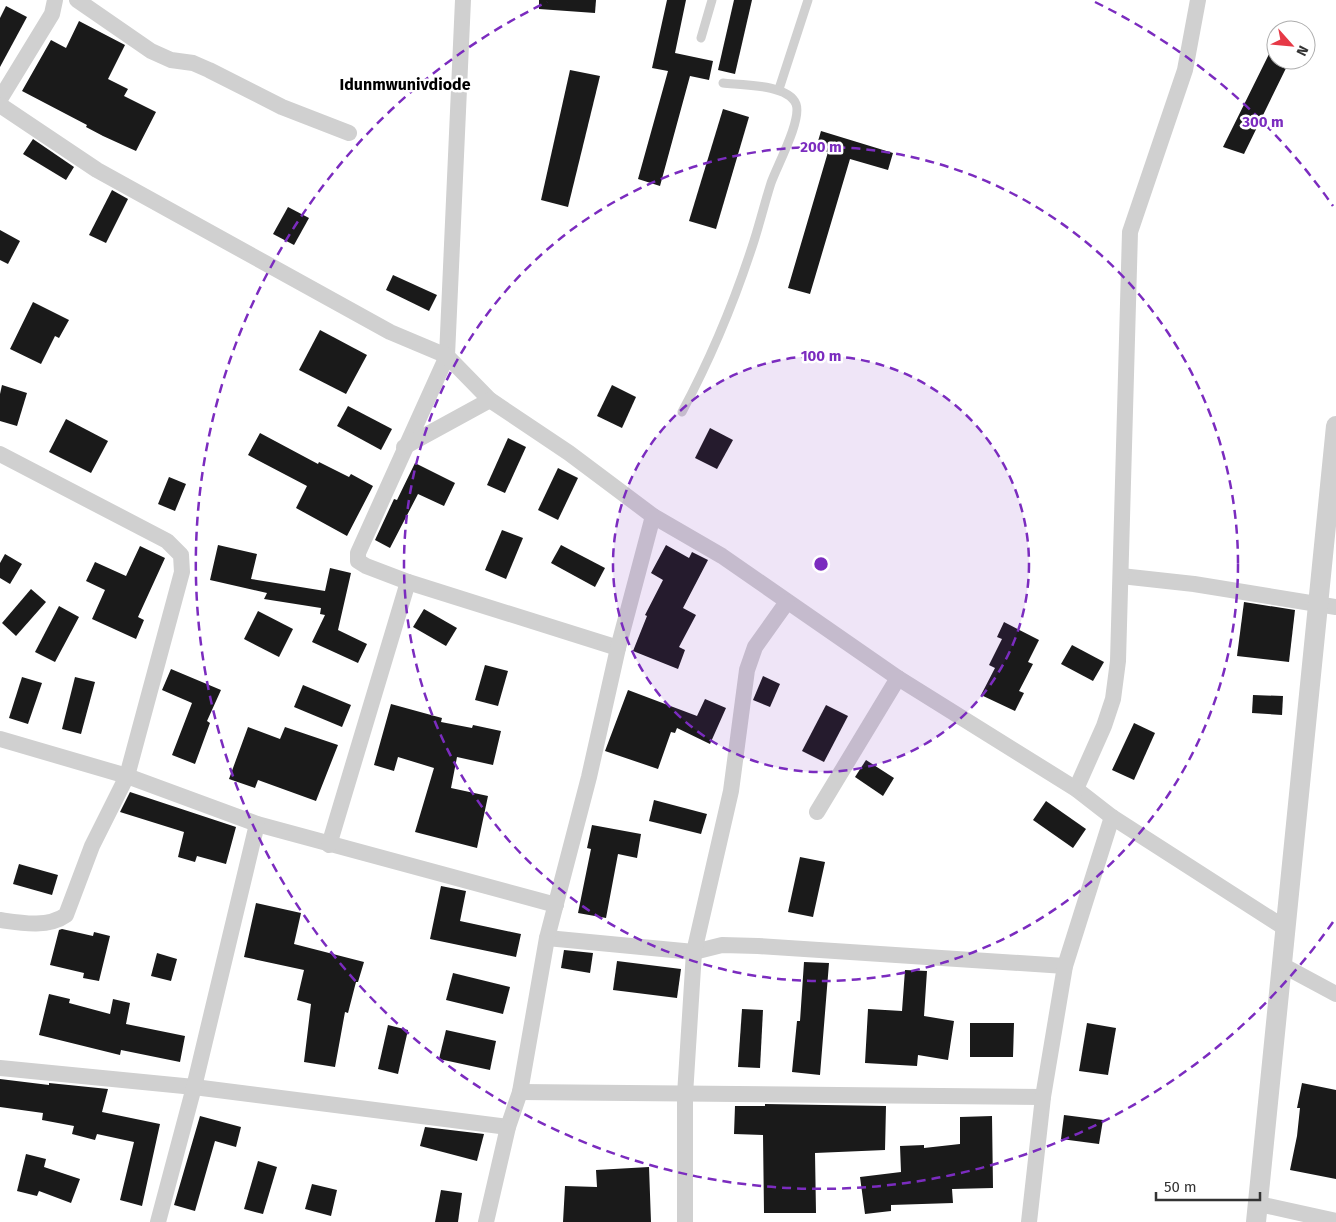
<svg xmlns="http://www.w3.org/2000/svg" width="1336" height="1222" font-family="'Fira Sans',sans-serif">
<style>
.building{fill:#1a1a1a}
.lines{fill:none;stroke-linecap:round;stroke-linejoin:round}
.service{stroke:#d0d0d0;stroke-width:9}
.minor{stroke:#d0d0d0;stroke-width:16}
.tertiary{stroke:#d0d0d0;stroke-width:20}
.ring{fill:none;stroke:#7b2cbf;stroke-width:2.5;stroke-dasharray:9 6}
.labels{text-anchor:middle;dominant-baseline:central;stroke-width:5;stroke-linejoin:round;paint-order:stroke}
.quarter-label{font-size:16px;font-weight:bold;fill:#000;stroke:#fff}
.centre{fill:#7b2cbf;stroke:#fff;stroke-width:2.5}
.ring-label{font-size:15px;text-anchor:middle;font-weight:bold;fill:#7b2cbf;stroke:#fff;stroke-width:5;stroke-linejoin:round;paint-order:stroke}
</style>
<rect width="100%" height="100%" fill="#fff"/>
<g class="building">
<path d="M539,0H596L595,13L539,9Z"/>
<path d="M667,0H686L675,53L713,61L709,80L690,76L660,186L638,179L668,71L652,68Z"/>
<path d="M734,0H752L735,74L718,70Z"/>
<path d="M6,6L27,17L0,67V18Z"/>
<path d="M79,21L125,45L108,79L128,89L124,96L156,112L136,151L103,136L86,127L87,125L22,91L51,40L66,48Z"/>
<path d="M1276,40V60H1290L1244,154L1223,147Z"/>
<path d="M570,70L600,76L568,207L541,200Z"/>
<path d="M723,109L749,117L716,229L689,221Z"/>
<path d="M821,131L893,153L888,170L850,159L810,294L788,288L828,152L816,148Z"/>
<path d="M33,139L74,167L66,180L23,154Z"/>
<path d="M112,190L128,199L106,243L89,235Z"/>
<path d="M288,207L309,218L294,245L273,234Z"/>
<path d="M0,230L20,241L8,264L0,260Z"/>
<path d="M393,275L437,295L429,311L386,290Z"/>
<path d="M33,302L69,320L59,338L55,336L41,364L10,349Z"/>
<path d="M320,330L367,355L346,394L299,370Z"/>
<path d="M2,385L27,393L17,426L0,421V394Z"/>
<path d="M612,385L636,397L622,428L597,416Z"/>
<path d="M348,406L392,429L381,450L337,426Z"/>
<path d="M66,419L108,441L91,473L49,452Z"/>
<path d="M710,428L733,440L717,469L695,458Z"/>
<path d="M260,433L318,464L319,462L349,477L351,474L373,486L347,536L296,508L307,486L248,455Z"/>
<path d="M508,438L526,447L505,493L487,485Z"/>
<path d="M415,463L455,483L444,506L418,494L390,548L375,540L394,499L397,500Z"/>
<path d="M558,468L578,478L558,520L538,510Z"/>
<path d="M169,477L186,484L175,511L158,504Z"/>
<path d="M502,530L523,538L506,579L485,570Z"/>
<path d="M218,545L257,554L251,579L325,591L330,568L351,573L338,630L367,644L358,663L312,642L325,615L320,614L321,608L264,599L267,593L210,580Z"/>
<path d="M561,545L605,568L595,587L551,563Z"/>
<path d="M666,545L689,558L692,552L708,560L683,608L696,615L679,647L685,650L678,669L633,651L647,616L645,615L663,580L651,573Z"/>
<path d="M140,546L165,558L138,617L144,620L136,639L92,619L105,590L86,581L95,562L126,576Z"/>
<path d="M5,554L22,564L10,584L0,578V563Z"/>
<path d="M31,589L46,602L16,636L2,623Z"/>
<path d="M1244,602L1295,610L1289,662L1237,656Z"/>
<path d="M59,606L79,617L55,662L35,652Z"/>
<path d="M424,609L457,628L446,646L413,627Z"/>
<path d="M258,611L293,629L279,657L244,639Z"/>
<path d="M1004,622L1039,640L1028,662L1033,664L1019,691L1024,693L1015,711L981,695L995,668L989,665L1002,639L997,637Z"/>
<path d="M1072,645L1104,662L1093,681L1061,664Z"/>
<path d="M485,665L508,671L498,706L475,700Z"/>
<path d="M171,669L221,690L207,721L210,723L195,764L172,755L192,703L162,690Z"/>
<path d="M763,676L780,684L770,707L753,700Z"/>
<path d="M22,677L42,683L28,724L9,718Z"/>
<path d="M75,677L95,682L81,734L62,729Z"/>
<path d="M303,685L351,705L342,727L294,707Z"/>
<path d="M628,690L697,716L705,699L726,708L710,744L677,728L675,733L671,732L658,769L605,751Z"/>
<path d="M1253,695L1283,696L1282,715L1252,713Z"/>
<path d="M391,704L442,718L441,722L472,728L473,725L501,731L493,765L457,757L451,788L488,796L477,848L415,832L434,768L398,757L394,771L374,765Z"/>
<path d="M826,705L848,716L824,762L802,751Z"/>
<path d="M1134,723L1155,733L1134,780L1112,770Z"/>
<path d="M248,727L280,739L285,727L338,745L316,801L258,780L255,788L229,779Z"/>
<path d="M866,760L894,778L883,796L855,777Z"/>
<path d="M130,792L236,827L226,864L197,856L195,862L178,857L184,832L120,812Z"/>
<path d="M654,800L707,814L701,834L649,821Z"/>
<path d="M1046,801L1086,829L1073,848L1033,820Z"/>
<path d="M592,825L641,834L637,858L618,854L606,918L578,913L591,849L587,848Z"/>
<path d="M800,857L825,862L813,917L788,912Z"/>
<path d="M19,864L58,875L52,895L13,884Z"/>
<path d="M441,886L466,891L460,921L521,934L516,957L430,939Z"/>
<path d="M256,903L301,913L294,944L364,962L358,982H356L348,1013L345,1012L335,1067L304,1062L311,1004L297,1000L304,970L244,957Z"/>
<path d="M62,929L93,936L94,932L110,936L99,981L83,978L84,973L50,965L59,930Z"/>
<path d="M564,950L593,953L590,973L561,968Z"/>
<path d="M157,953L177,959L171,981L151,976Z"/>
<path d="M617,961L681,969L677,998L613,990Z"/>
<path d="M804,962L829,963L820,1075L792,1072L797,1021H800Z"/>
<path d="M905,970L927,971L924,1016L954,1021L948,1060L918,1055L917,1066L865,1063L868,1009L902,1011Z"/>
<path d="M453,973L510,987L503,1014L446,1000Z"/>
<path d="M49,994L70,999L69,1003L110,1014L113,999L130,1003L126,1024L185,1036L180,1062L121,1050L120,1055L39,1035Z"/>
<path d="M742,1009L763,1010L760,1068L738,1067Z"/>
<path d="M970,1023H1014L1013,1057H970Z"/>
<path d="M1087,1023L1116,1028L1108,1075L1079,1071Z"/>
<path d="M388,1025L408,1030L398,1074L378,1069Z"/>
<path d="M446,1030L496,1041L490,1070L439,1059Z"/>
<path d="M0,1079L49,1085V1083L108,1089L102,1112L160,1124L142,1206L120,1200L134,1142L97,1134L95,1140L72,1134L74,1126L42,1120L43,1113L0,1107Z"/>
<path d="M1302,1083L1336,1090V1179L1290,1170L1297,1136L1300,1108H1297Z"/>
<path d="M765,1104L886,1106L885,1150L815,1153L816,1213H764L763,1135L734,1134L735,1106H765Z"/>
<path d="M1064,1115L1103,1120L1099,1144L1061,1139Z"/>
<path d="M200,1116L241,1127L236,1147L215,1141L195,1211L174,1205Z"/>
<path d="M992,1116L993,1188L952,1189L953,1203L891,1205V1211L865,1214L860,1177L901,1172L900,1146L924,1145V1148L960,1144V1117Z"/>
<path d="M425,1127L484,1134L477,1161L420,1146Z"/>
<path d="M26,1154L46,1159L44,1167L80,1179L71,1203L39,1191L37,1196L17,1191Z"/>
<path d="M258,1161L277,1167L263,1214L244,1209Z"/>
<path d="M649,1167L651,1222H563L565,1186L597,1187L596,1170Z"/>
<path d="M312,1184L337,1190L331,1216L305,1209Z"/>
<path d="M441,1190L462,1193L458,1222H435Z"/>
</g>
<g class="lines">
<g class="service">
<path d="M701,38L712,0"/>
<path d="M779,89L808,0"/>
<path d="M682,412C711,358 735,300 754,241C760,222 765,202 771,183C777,166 802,120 796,104C788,84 741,85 723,83"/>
</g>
<g class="minor">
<path d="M77,0L151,51L171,60L193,63L209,70L282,107L349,133"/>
<path d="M463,0L447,356L358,553V561L366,566L408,582L618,648"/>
<path d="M0,99L52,14L55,0"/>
<path d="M0,105L97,170L390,332L447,356L490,400L569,453L653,516L722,556L898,678L1076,789L1112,817L1285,928"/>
<path d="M404,447L490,400"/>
<path d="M0,454L167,541L181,555L182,572L127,776L92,846L66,915C48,928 21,923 0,920"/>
<path d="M1121,576L1194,584L1336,607"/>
<path d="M0,739L127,776L257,824L556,905"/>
<path d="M1076,789L1104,726L1113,699L1118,661L1130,232L1185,70L1198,0"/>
<path d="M817,812L898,678"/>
<path d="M329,845L408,582"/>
<path d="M547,938L694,952L722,945L758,946L1065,966"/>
<path d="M1282,965L1336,994"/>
<path d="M0,1068L194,1087L508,1127"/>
<path d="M520,1092L1043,1097"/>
<path d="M1259,1204L1336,1221"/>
<path d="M158,1222L194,1087L257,824"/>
<path d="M486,1222L508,1127L520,1092L547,938L589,777L618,648L653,516"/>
<path d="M685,1222V1095L694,952L731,791L747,670L755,647L787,602"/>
<path d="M1029,1222L1043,1097L1065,966L1112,817"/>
</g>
<path class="tertiary" d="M1256,1222L1336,426"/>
</g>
<circle cx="821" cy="564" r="208" fill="#7b2cbf" fill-opacity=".12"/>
<g class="ring">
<circle cx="821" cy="564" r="208"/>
<circle cx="821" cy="564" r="417"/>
<path d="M1333 922A625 625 0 1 1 547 2M1095 2A625 625 0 0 1 1333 206"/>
</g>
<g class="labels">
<g class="quarter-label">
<text x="405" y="84">Idunmwunivdiode</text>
</g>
</g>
<circle cx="821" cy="564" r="8" class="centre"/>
<g class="ring-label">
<text x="1263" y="127">300 m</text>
<text x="821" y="152">200 m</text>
<text x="821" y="361">100 m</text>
</g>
<g transform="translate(1291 45) rotate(117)"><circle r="24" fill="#ffffff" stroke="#adadad"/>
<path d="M0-4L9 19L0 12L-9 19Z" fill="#e63946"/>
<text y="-8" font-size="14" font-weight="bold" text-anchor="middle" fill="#333333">N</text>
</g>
<path d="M1156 1192v8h104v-8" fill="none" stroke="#333333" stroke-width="2.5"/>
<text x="1164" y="1192" font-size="15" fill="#333333" stroke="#ffffff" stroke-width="4" paint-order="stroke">50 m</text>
</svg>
